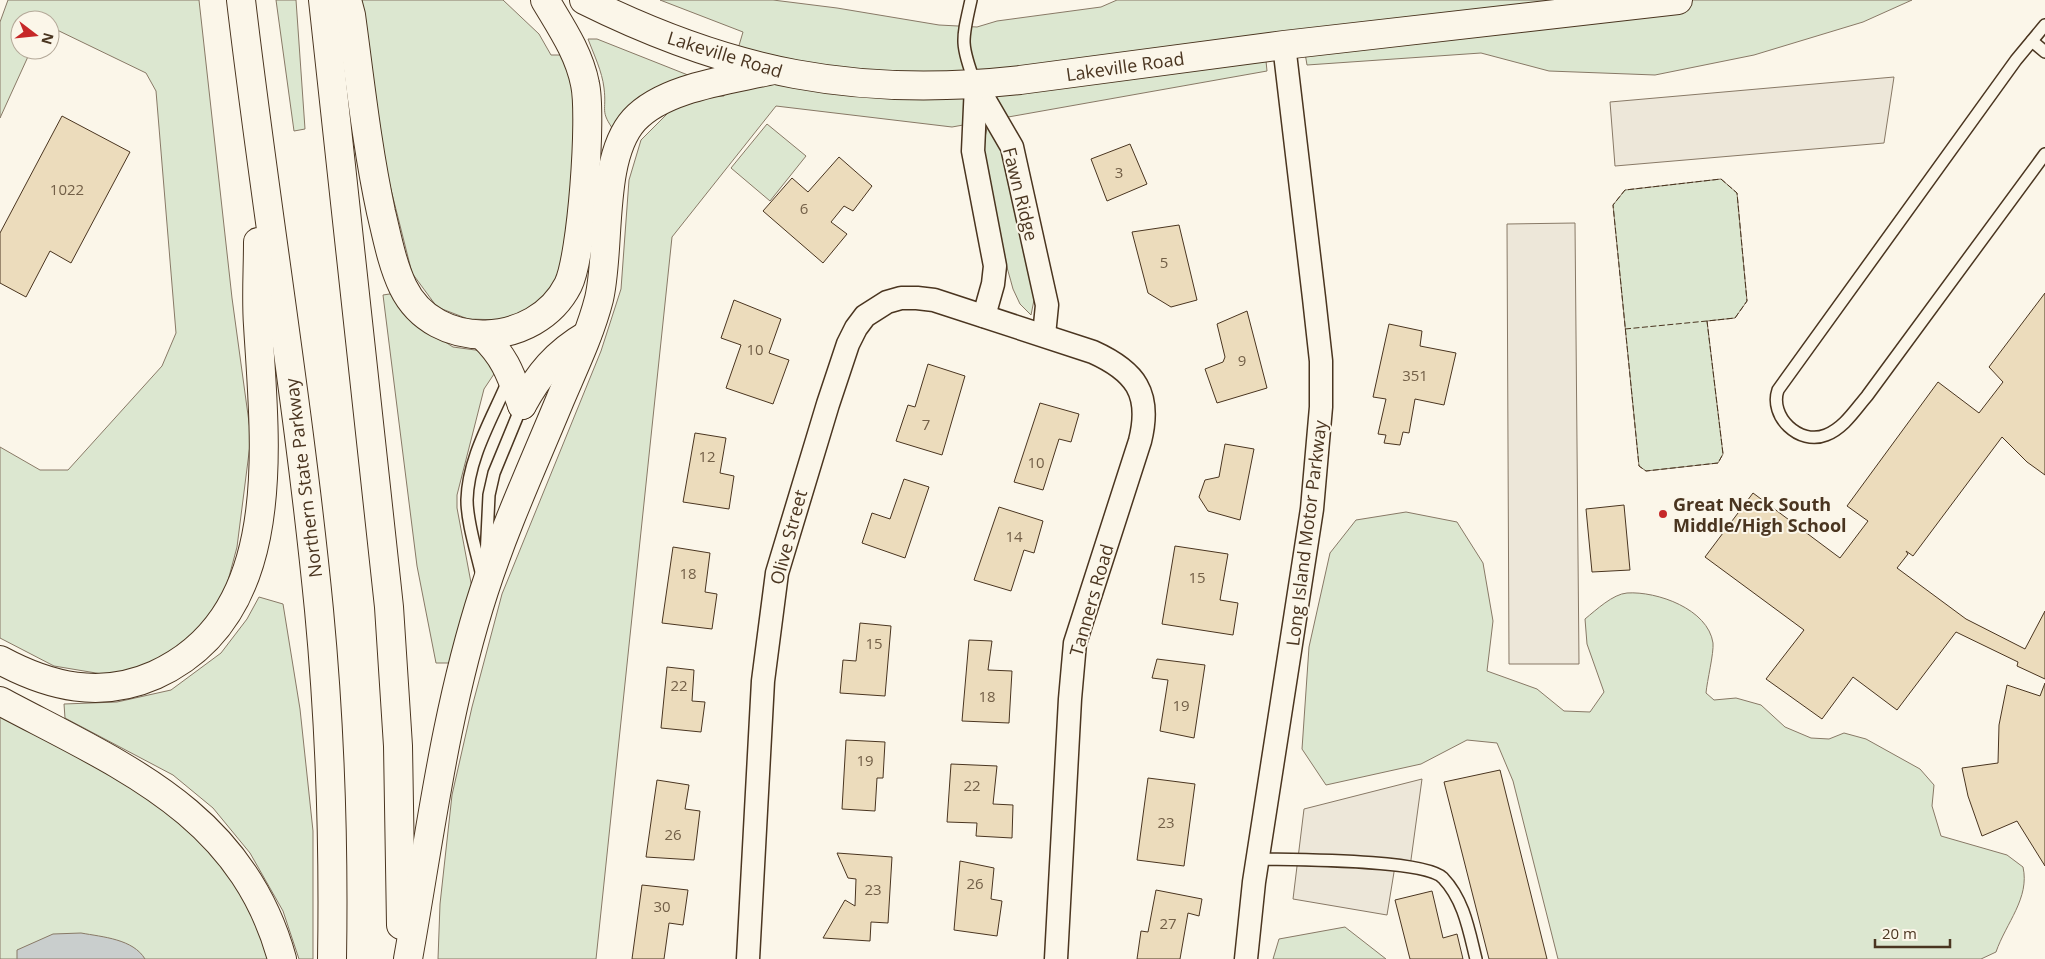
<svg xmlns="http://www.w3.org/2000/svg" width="2045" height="959" font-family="'Open Sans',sans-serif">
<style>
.green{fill:#dce7d0;stroke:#887966}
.parking{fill:#ede7d9;stroke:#887966}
.water{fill:#c9cecd;stroke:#887966}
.building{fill:#ecdcbc;stroke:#4a3520}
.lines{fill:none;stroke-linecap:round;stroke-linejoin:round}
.lane-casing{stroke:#4a3520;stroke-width:14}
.street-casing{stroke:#4a3520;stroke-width:25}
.primary-casing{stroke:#4a3520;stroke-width:30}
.highway-casing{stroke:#4a3520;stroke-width:30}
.lane{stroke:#fbf6e9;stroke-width:11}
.street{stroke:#fbf6e9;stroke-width:22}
.primary{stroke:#fbf6e9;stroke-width:28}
.highway{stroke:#fbf6e9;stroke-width:28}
.fence{stroke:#4a3520;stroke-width:1;stroke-dasharray:6 2.5;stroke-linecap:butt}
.poi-dot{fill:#c62828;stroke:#fbf6e9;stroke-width:2}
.labels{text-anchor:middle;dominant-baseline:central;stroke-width:4;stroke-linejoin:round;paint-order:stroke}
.number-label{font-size:15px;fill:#725f47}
.street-label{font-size:18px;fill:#4a3520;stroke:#fbf6e9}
.poi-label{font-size:18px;font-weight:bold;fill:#4a3520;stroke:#fbf6e9;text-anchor:start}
</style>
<rect width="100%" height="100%" fill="#fbf6e9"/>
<g class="green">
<path d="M8,0H199L232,298L251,437L237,547L222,603L175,653L114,676L54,666L0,638V447L40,470H68L162,366L176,333L156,91L146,73L55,29L50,31V20H20V50H31L0,118V22Z"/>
<path d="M276,0H296L305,129L294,131Z"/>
<path d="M361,0H503L539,34L551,55H566L578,110L566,262L558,286L535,310L503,320L468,319L437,307L412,273L376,130Z"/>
<path d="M660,0H773L837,8L939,25L977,27L997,21L1101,7L1117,0H1912L1863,22L1754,55L1655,75L1549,71L1481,53L1307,65L1304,47L1265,51L1267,71L952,127L776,106L672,237L596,959H438L440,904L452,795L472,707L502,594L601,351L621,289L629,180L641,140L670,111L697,97L724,96L743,32Z"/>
<path d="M588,39H597L698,79L615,132C599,110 607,112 604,88C602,71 594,55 588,39Z"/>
<path d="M767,124L806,156L770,201L731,168Z"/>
<path d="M987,128L997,138L1006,157L1035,295L1031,315L1020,304L1013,289C1002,248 976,167 987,128Z"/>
<path d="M1721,179L1737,193L1747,301L1735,318L1707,321L1723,454L1718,463L1646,471L1639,466L1613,205L1625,190Z"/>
<path d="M396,293L428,331L453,347L490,352L497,361L494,374L484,389L457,495V508L472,588L469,608L449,663H436L417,566L383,295Z"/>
<path d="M1406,512L1457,522L1483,563L1493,621L1487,671L1537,689L1564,711L1590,712L1604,692L1587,644L1585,619C1596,610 1613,594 1627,593C1657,591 1708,609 1713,643C1714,653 1707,681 1706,693L1714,700L1736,698L1761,705L1785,727L1811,738L1829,739L1844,733L1866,739L1920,769L1934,785L1932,806L1941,836L2007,855L2023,867C2030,898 2006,923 1996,952L1981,959H1558L1513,781L1497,743L1467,740L1421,764L1326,785L1302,749L1309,647L1330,553L1356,520Z"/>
<path d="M259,597L283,604L300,709L313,831V959H299L283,911L250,853L213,808L173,775L65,718L64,704L117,702L171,690L221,653L247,619Z"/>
<path d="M0,715L148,794L220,857L265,931L271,959H0Z"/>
<path d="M1345,927L1386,959H1273L1279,939Z"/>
</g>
<g class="parking">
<path d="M1894,77L1884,143L1615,166L1610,102Z"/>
<path d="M1575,223L1579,664H1509L1507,224Z"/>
<path d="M1422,779L1410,867L1395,866L1387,915L1293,899L1304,809Z"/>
</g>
<path class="water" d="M81,933C103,937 133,939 145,959H17V950L53,934Z"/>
<g class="building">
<path d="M62,116L130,152L71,263L50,251L26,297L0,283V233Z"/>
<path d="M1130,144L1147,184L1107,201L1091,159Z"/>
<path d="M839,157L872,186L853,211L844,206L831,222L847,234L823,263L763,211L792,178L808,192Z"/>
<path d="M1179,225L1197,300L1171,307L1148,293L1132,232Z"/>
<path d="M2045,293V475L2027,462L2002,437L1913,556L1906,551L1908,554L1897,568L1966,619L2025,649L2045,611V679L2017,666L2018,662L1956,632L1897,710L1853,677L1822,719L1766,679L1804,630L1705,557L1753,493L1840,558L1868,521L1847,506L1938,382L1979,413L2003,382L1989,367Z"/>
<path d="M734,300L781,319L769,353L789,360L773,404L726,388L741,345L721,338Z"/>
<path d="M1247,311L1267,388L1217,403L1205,369L1223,362L1225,357L1217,324Z"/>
<path d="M1389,324L1422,331L1420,346L1456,353L1444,405L1415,399L1409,433L1403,432L1400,445L1384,443L1386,435L1378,434L1386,399L1373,397Z"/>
<path d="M928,364L965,376L942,455L896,441L908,405L915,407Z"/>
<path d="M1040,403L1079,414L1071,442L1059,439L1043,490L1014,482Z"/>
<path d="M695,433L726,438L720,473L734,476L729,509L683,502Z"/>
<path d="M1225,444L1254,449L1240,520L1208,511L1199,497L1205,480L1219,477Z"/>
<path d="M904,479L929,487L905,558L862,543L872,513L890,519Z"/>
<path d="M1624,505L1630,570L1592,572L1586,509Z"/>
<path d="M999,507L1043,521L1034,553L1024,550L1011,591L974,580Z"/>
<path d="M1175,546L1228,554L1220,600L1238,603L1233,635L1162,624Z"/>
<path d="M673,547L710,553L705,592L717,594L712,629L662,623Z"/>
<path d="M860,623L891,626L885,696L840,693L843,660L856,661Z"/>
<path d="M969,640L992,641L988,670L1012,671L1009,723L962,721Z"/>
<path d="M1157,659L1205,665L1194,738L1160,731L1168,680L1152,678Z"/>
<path d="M667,667L694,670L692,701L705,702L701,732L661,728Z"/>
<path d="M2045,683V866L2017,821L1982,836L1968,796L1962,768L1998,763L1999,725L2007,685L2040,696Z"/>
<path d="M846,740L885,742L883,778H877L875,811L842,809Z"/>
<path d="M951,764L997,766L993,804L1013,805L1012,838L976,836L977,823L947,822Z"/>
<path d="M1500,770L1547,959H1489L1444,782Z"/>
<path d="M1148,778L1195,784L1184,866L1137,860Z"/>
<path d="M657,780L689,785L685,809L700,811L694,860L646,857Z"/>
<path d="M837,853L892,857L888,923L871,922L870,941L823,938L845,900L855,906L856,879L848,878Z"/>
<path d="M960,861L994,868L991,899L1002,901L997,936L954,930Z"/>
<path d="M642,885L688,890L683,925L669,923L664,959H632Z"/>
<path d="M1156,890L1202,899L1199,916L1188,913L1180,959H1137L1141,931L1148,932Z"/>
<path d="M1432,891L1443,938L1457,934L1463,959H1410L1395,900Z"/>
</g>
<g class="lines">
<defs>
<g id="lane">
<path d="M971,0C962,40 960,43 975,83"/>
<path d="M2045,25L2016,60L1778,390C1769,416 1799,446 1826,435C1844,428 1855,410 1867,396L2045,154"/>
<path d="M2032,41L2045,52"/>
<path d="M486,558L489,495L494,473L522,405"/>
<path d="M482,576C477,553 467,523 467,500C468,458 492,419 508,381"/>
<path d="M1258,859C1290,860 1424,859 1443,878C1464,900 1469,931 1476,959"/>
</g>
<g id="street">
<path d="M976,85L1012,147L1047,305L1044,335"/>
<path d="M976,85L973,151L995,266L993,284L984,316"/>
<path d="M748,959L763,681L777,573L828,404L848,344L856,328L865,316L887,302L901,298H917L934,300L1093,352C1135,371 1152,393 1140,441L1075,643L1070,699L1056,959"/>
<path d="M1246,959L1254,882L1312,509L1321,407V361L1314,298L1284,45"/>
</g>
<path id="primary" d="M584,0C731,73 856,98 1020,80L1284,45L1678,0"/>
<g id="highway">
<path d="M241,0C265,204 299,406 319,610C330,726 334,843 332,959"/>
<path d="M323,0L389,607L398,746L401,925"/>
<path d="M347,0L351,15C360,81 367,147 381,212C387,237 392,264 403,287C435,353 536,348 568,285C582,257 592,116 585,84C579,53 561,27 545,0"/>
<path d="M483,336C506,358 511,376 522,405"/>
<path d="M522,405C539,374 556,353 587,335"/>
<path d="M0,660C50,687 101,699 155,675C287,615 265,444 258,325C256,298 258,270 258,242"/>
<path d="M0,701C122,766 242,813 282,959"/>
<path d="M408,959C430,836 445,711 484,591C505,526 534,463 560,400C574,367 590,334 599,299C611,248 599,159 634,120C664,87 730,80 773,70"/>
</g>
</defs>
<use href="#lane" class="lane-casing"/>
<use href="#street" class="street-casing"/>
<use href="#primary" class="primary-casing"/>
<use href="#highway" class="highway-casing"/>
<use href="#lane" class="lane"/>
<use href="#street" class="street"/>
<use href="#primary" class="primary"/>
<use href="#highway" class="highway"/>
<g class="fence">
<path d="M1721,179L1737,193L1747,301L1735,318L1707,321L1723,454L1718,463L1646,471L1639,466L1613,205L1625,190Z"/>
<path d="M1625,329L1707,321"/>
</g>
</g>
<circle class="poi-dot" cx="1663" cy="514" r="5"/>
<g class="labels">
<g class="number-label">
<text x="1119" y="172">3</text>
<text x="67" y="189">1022</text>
<text x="804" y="208">6</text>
<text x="1164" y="262">5</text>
<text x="755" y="349">10</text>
<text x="1242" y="360">9</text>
<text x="1415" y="375">351</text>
<text x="926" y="424">7</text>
<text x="707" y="456">12</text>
<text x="1036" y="462">10</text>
<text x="1014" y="536">14</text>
<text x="688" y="573">18</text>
<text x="1197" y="577">15</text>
<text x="874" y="643">15</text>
<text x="679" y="685">22</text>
<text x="987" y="696">18</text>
<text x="1181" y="705">19</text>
<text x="865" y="760">19</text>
<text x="972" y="785">22</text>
<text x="1166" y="822">23</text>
<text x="673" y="834">26</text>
<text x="975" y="883">26</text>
<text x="873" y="889">23</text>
<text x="662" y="906">30</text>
<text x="1168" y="923">27</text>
</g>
<g class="street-label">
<text transform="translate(725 54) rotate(17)">Lakeville Road</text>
<text transform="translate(1125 66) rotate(-8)">Lakeville Road</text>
<text transform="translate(1021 194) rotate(76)">Fawn Ridge</text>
<text transform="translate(303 478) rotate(-97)">Northern State Parkway</text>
<text transform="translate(1306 533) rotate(-83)">Long Island Motor Parkway</text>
<text transform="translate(788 537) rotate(-75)">Olive Street</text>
<text transform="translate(1091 600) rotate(-74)">Tanners Road</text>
</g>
<g class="poi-label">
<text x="1673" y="504">Great Neck South<tspan x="1673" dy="21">Middle/High School</tspan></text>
</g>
</g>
<g transform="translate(35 35) rotate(106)"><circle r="24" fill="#fbf6e9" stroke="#b4a999"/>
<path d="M0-4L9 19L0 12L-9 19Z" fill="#c62828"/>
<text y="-8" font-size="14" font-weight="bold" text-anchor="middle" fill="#4a3520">N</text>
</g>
<path d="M1875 939v8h75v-8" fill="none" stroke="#4a3520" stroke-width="2.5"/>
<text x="1882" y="939" font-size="15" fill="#4a3520" stroke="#fbf6e9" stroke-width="4" paint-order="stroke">20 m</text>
</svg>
